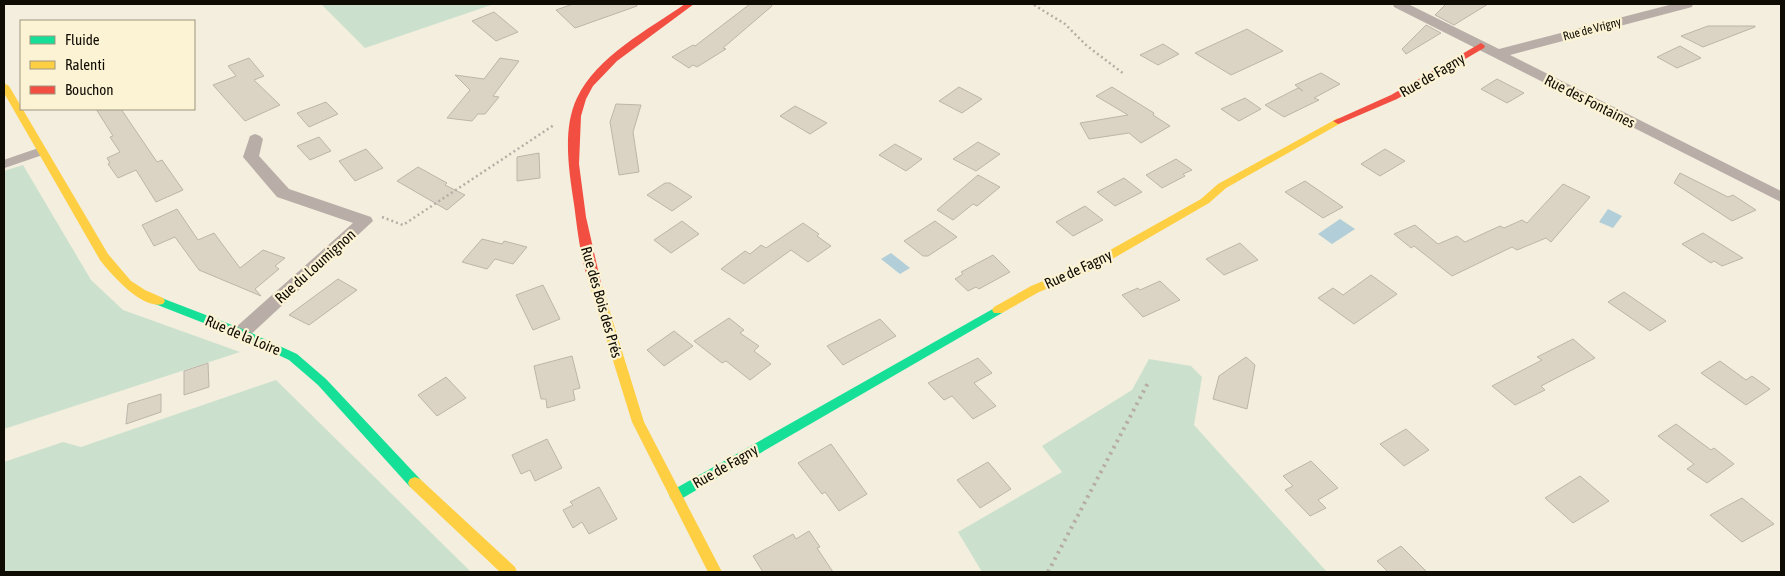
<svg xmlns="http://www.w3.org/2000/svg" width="1785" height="576" font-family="'Asap Condensed',sans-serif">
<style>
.green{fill:#cce1cd}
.water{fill:#b2ced8}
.building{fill:#dbd4c5;stroke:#bcb6aa}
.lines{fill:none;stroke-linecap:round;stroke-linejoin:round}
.path-far1{stroke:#b7ada6;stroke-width:2.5;stroke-dasharray:2 3;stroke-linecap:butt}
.path{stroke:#b7ada6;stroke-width:4;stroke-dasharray:2.5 4.5;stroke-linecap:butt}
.lane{stroke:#b9ada7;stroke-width:8}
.street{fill:#b9ada7;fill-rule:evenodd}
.fast{fill:#16e098;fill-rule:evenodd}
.slow{fill:#ffcf43;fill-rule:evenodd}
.jam{fill:#f24e42;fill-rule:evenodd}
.labels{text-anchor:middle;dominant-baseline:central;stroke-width:4.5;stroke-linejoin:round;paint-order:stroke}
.far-street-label{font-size:12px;fill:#0f0c03;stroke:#fcf2d4}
.street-label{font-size:15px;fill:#0f0c03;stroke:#fcf2d4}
</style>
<rect width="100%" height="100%" fill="#f3eedd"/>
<g class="green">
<path d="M321,4H494L365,48Z"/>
<path d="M23,165L91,280L123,310L240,352L4,429V171Z"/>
<path d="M1149,359L1191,366L1202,377L1194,425L1327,572H982L958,532L1062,472L1042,446L1132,390Z"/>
<path d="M276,380L471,572H4V462L63,442L81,447Z"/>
</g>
<g class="water">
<path d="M1608,209L1622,216L1613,228L1599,222Z"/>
<path d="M1340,219L1355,229L1332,244L1318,234Z"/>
<path d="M891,253L910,268L900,274L881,259Z"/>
</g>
<g class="building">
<path d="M573,4H636L637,6L575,28L556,10Z"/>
<path d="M750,4H771L772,6L723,48L726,49L697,67L693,65L689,68L672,57L693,45L695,46Z"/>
<path d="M1446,4H1488L1454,25L1435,15Z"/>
<path d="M494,12L518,32L496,41L472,21Z"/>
<path d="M1426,25L1441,33L1406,54L1402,49Z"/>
<path d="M1708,26H1755V27L1703,47L1681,36Z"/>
<path d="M1247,29L1283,51L1231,75L1195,53Z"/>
<path d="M1163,44L1179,54L1158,65L1140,55Z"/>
<path d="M1680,46L1701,58L1677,68L1657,57Z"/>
<path d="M249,58L264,76L254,80L280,105L245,121L213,85L236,76L228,66Z"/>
<path d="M500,58L519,61L493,96L499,97L485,114H478L472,121L447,118L470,90L455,75L484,79Z"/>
<path d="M1321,73L1340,84L1314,98L1319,100L1284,117L1265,105L1298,88L1303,91L1295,85Z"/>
<path d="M1497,79L1524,93L1507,103L1481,89Z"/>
<path d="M959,87L982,99L962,113L939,101Z"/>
<path d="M1112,87L1154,113L1153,115L1170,126L1141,143L1129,133L1089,139L1080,123L1128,115L1096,96Z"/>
<path d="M1245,98L1261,109L1239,121L1221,109Z"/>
<path d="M326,102L338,114L309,127L297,113Z"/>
<path d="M616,104L641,105L633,132L639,172L619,175L610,122Z"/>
<path d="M795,106L827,123L810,134L780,116Z"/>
<path d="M96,109H121L157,162L162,160L183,190L156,202L136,170L118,178L108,164L110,163L107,158L120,152L110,137L113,136Z"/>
<path d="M319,137L331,151L310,160L297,146Z"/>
<path d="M978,142L1000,154L976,171L953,159Z"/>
<path d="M895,144L922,159L906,171L879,155Z"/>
<path d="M366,149L383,168L355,181L339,161Z"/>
<path d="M1385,149L1405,161L1380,176L1361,164Z"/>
<path d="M539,153L540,178L517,181V157Z"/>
<path d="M1176,159L1192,170L1183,174L1185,176L1162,188L1146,175Z"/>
<path d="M418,167L447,183L445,185L465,195L447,210L397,181Z"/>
<path d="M1680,173L1728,197L1733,195L1756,210L1732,221L1674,183Z"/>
<path d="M978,175L1000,187L977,206L973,204L953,220L937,210Z"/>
<path d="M1124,178L1142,192L1115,206L1097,192Z"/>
<path d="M1305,181L1343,207L1323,218L1285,192Z"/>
<path d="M665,183H670L692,197L672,211L647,195Z"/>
<path d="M1563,184L1590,197L1551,242L1546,238L1517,250L1512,247L1452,276L1414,246L1411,248L1394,234L1415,225L1438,244L1457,236L1465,242L1500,226L1504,228L1522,220L1527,223Z"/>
<path d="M1085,206L1103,220L1073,236L1056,222Z"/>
<path d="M177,209L198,240L214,233L240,268L263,250L285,258L275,266L279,269L255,289L261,296L199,270L175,237L154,246L142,225Z"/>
<path d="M682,221L699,234L671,253L654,240Z"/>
<path d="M935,221L957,237L928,256H923L904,241Z"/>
<path d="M803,223L819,234L817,236L831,246L808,262L791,250L744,284L721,269L745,251L750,254L761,245L766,248Z"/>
<path d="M1703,233L1743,258L1722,266L1714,261L1711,263L1682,244Z"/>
<path d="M482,239L502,244L504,241L527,247L513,264L495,259L487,269L462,262Z"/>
<path d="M1240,243L1258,260L1224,275L1206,259Z"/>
<path d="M993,255L1010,272L979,289L976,287L968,291L955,279L963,274L961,272Z"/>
<path d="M1371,275L1397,294L1354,324L1318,298L1333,288L1343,295Z"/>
<path d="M338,279L357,290L309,325L289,315Z"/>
<path d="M1160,281L1180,300L1143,317L1122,295L1138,288L1140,290Z"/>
<path d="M543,285L560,319L533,330L516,295Z"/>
<path d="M1624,292L1666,321L1650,331L1608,302Z"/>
<path d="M729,318L744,330L740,333L759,346L754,351L771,364L750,380L726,361L722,363L694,341Z"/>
<path d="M880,319L896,336L843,365L827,346Z"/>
<path d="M674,331L693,346L664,366L647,350Z"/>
<path d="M1573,339L1595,358L1541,386L1545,390L1515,405L1492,386L1542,360L1537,357Z"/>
<path d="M572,356L580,388L573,390L575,400L547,408L546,399H541L534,366Z"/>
<path d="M1246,357L1255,365L1247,409L1213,399L1219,376Z"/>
<path d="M978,358L992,373L974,383L996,406L973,419L952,396L944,400L928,383Z"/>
<path d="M1720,361L1746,380L1752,376L1770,389L1746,405L1701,373Z"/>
<path d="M208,363L209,387L184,395V371Z"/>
<path d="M446,377L466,398L437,416L418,395Z"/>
<path d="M161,394V412L126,424L128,404Z"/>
<path d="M1676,424L1711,450L1714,448L1734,464L1707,483L1687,469L1694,464L1658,436Z"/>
<path d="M1406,429L1429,450L1404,466L1380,444Z"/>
<path d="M547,439L562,468L535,481L530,470L521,474L512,455Z"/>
<path d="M831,444L867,494L839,511L825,492L822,494L798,463Z"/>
<path d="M1311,461L1338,488L1318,500L1326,508L1310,516L1285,490L1293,486L1283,476Z"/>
<path d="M988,462L1011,489L980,508L957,480Z"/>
<path d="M1580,476L1609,501L1573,523L1545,498Z"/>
<path d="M599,487L617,519L589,534L582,522L573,528L563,510L573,505L570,502Z"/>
<path d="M1742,498L1774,524L1742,542L1710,515Z"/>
<path d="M809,531L820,547L817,548L833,572H763L753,556L793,534L796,539Z"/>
<path d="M1401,546L1427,572H1388L1377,561Z"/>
</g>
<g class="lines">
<g class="path-far1">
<path d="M1034,5L1065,24L1086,45L1124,74"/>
<path d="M382,217L403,225L554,125"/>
</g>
<path class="path" d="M1048,572L1149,381"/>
<path class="lane" d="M4,164L42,151"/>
<g class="street">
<path d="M1393,4H1408L1499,49L1673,4H1693L1692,7L1510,55L1781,191V202L1394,7Z"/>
<path d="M255,134L260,136L263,139L259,156L289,189L371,217L373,221L247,338L241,340L235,338L232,333L235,328L353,223L277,197L243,157L250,136Z"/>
</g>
<g class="fast">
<path d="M159,297L245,330L297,354L326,379L420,479L422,483L420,487L415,489L410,487L318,385L289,360L237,336L155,304L153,301Z"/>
<path d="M998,306L1002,307L1004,310L1002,313L681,499L676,501L671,499L669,495L671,491Z"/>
</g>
<g class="slow">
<path d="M4,83L9,86L108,254L131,281L145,290L163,298L165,301L163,304C142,310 111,274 100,260L4,93Z"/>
<path d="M1338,118L1343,121L1341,123L1226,188L1209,203L1095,269L1039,292L1002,313H994L992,310L994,307L1031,286L1087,263L1201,199L1218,184Z"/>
<path d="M595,279L601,283L644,422L722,572H708L632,422L589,283Z"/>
<path d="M415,477L420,479L515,567L517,572H500L410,487L408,483L410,479Z"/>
</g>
<g class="jam">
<path d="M685,4H694L617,61L593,86L586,99L581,116L579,164L586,217L601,283L599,286H591C581,266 577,226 574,204C569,171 562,129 577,98C596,57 649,29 685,4Z"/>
<path d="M1481,43L1485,46L1484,48L1397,99L1341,123L1338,124L1333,121L1391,95Z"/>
</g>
</g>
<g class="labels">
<g class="far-street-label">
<text transform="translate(1592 29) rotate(-15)">Rue de Vrigny</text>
</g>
<g class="street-label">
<text transform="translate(1432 75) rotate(-30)">Rue de Fagny</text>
<text transform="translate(1590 101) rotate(27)">Rue des Fontaines</text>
<text transform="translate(315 266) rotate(-42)">Rue du Loumignon</text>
<text transform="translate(1078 269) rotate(-25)">Rue de Fagny</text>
<text transform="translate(602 302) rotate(74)">Rue des Bois des Prés</text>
<text transform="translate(243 335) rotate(23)">Rue de la Loire</text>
<text transform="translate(725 466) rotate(-30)">Rue de Fagny</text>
</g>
</g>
<rect width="1785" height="576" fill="none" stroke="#0f0c03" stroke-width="10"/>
<rect x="20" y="20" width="175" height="90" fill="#fcf2d4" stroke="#9d9680"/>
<rect x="30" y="36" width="25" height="8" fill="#16e098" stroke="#9d9680"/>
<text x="65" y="45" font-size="15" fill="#0f0c03">Fluide</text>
<rect x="30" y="61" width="25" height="8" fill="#ffcf43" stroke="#9d9680"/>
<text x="65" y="70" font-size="15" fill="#0f0c03">Ralenti</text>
<rect x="30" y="86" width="25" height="8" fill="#f24e42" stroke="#9d9680"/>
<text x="65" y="95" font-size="15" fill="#0f0c03">Bouchon</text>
</svg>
